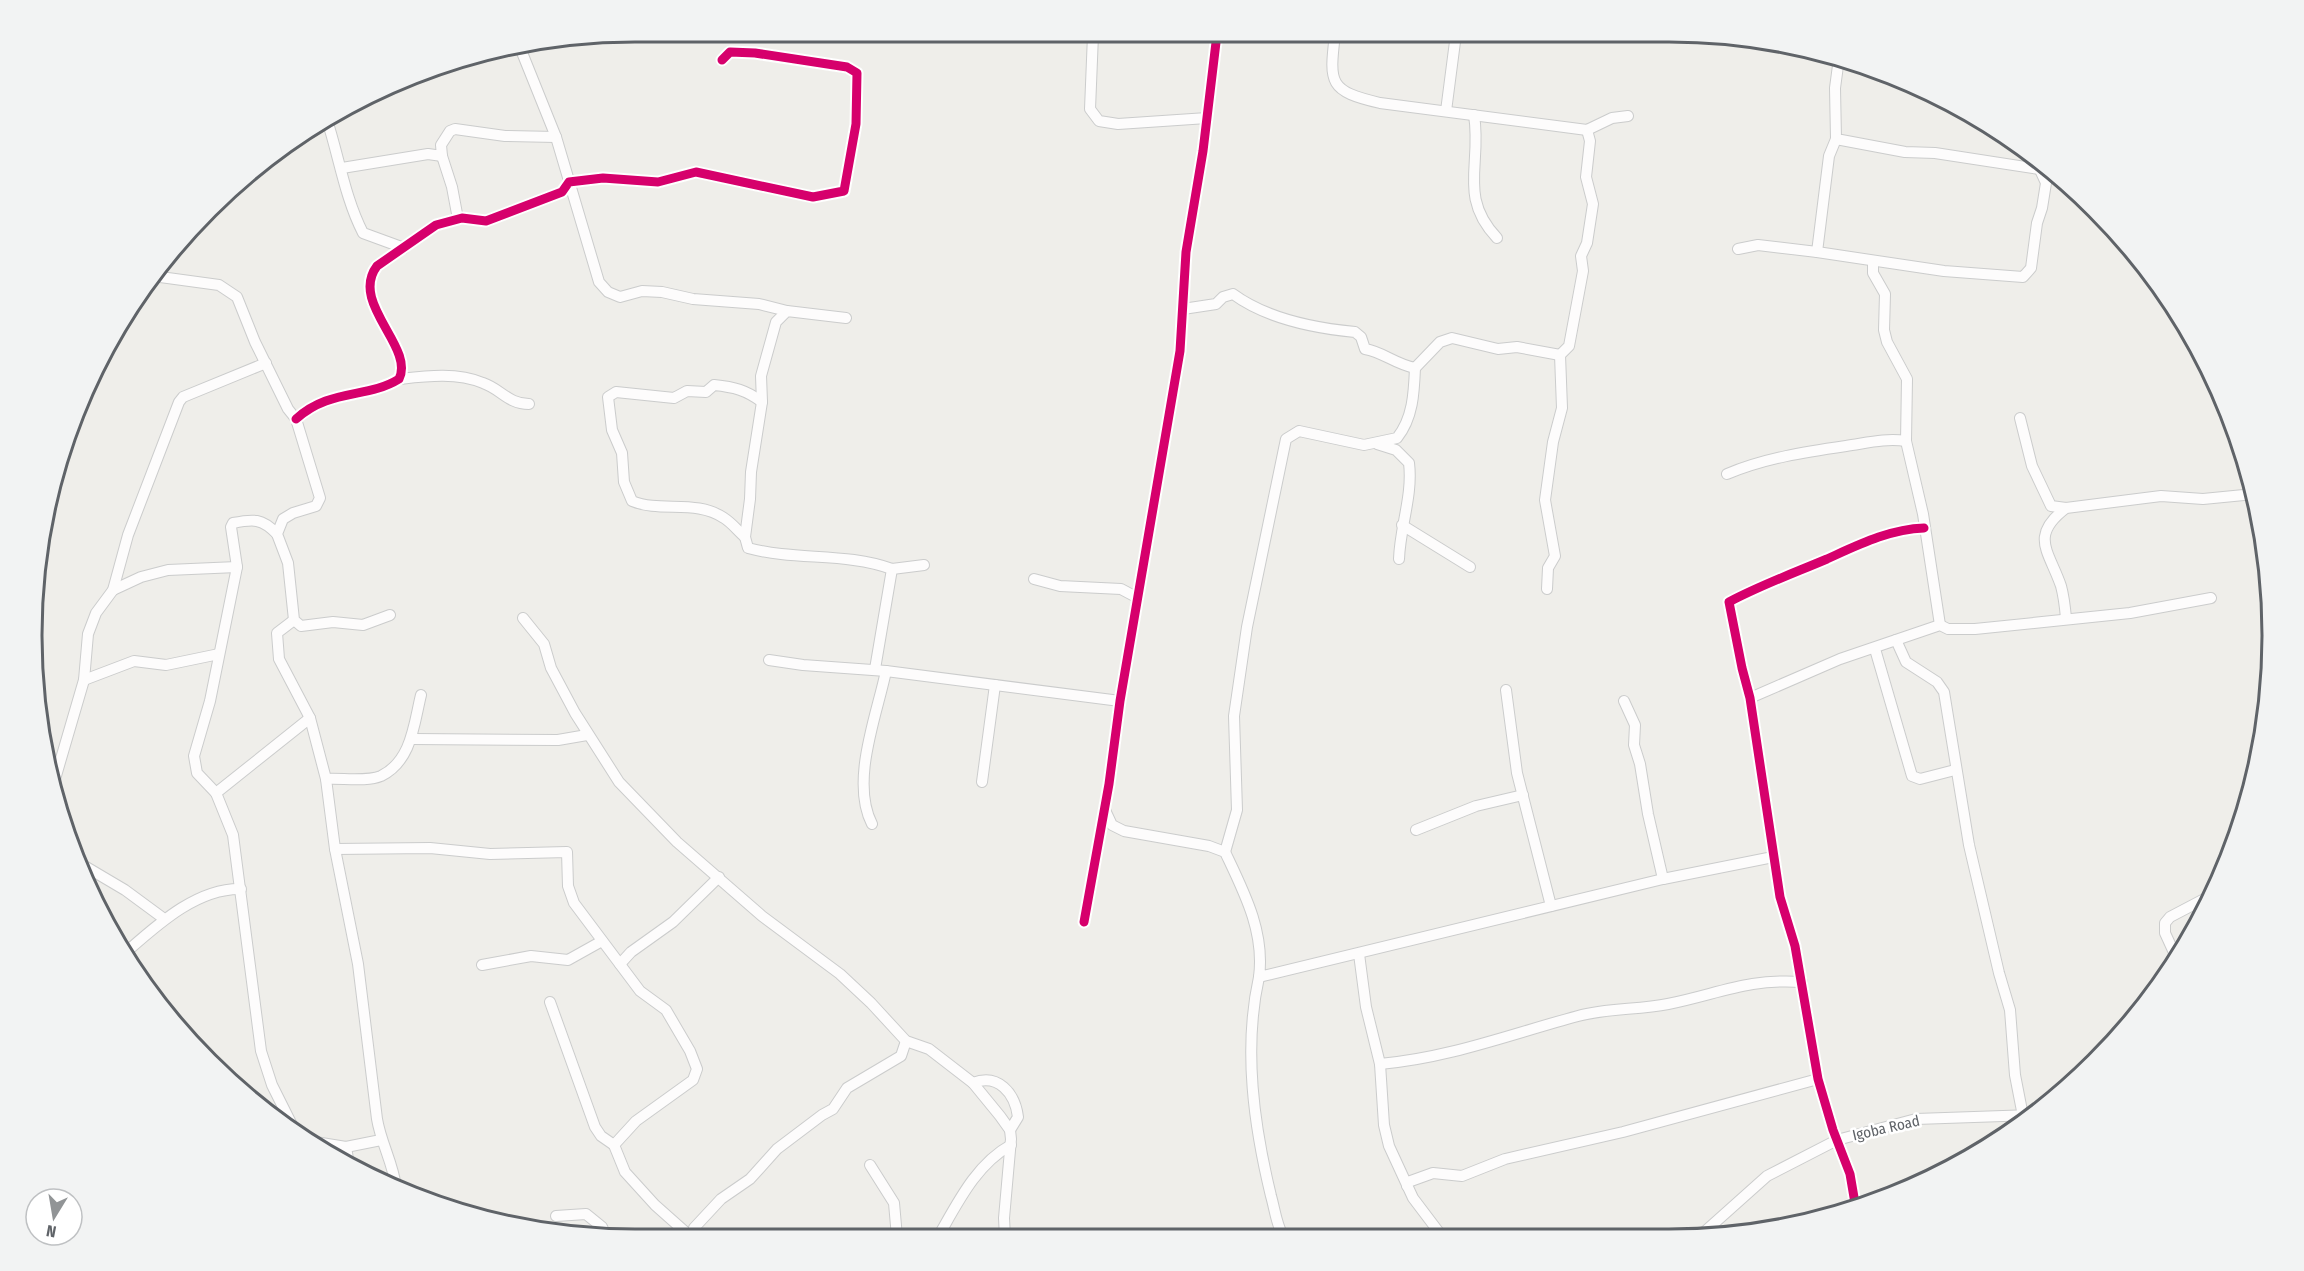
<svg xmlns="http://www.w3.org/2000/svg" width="2304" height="1271" font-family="'Fira Sans Condensed',sans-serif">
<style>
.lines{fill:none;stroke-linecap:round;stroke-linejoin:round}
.minor-casing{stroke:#cbcccc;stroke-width:12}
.minor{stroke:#fdfcfc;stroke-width:10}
.cycleway-casing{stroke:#fff;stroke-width:13}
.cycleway{stroke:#d6006c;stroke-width:9}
.labels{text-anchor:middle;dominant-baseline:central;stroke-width:5;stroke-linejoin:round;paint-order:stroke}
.street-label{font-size:15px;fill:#5f6368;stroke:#fff}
.rim{fill:none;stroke:#5f6368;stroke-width:3}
</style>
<rect width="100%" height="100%" fill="#efeeea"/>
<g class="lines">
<defs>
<g id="minor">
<path d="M1335,34C1329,84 1329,91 1380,103L1587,130L1612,118L1628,116"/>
<path d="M1093,35L1090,109L1099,121L1118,124L1207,118"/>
<path d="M519,45L556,137L599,282L608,292L620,297L642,291L662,292L693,299L759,304L787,311"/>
<path d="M1839,58L1835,88L1836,139L1905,152L1935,153L2052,171"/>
<path d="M1446,111L1456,34"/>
<path d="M1474,115C1482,164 1458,197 1497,238"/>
<path d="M327,120C339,157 345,198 363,233L404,248"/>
<path d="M442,156L452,187L458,219"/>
<path d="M342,168L428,154L442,156L441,145L450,131L455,129L505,136L556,137"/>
<path d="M1738,249L1758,245L1817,252L1829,156L1836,139"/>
<path d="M1817,252L1944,271L2023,277L2031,268L2037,223L2042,208L2046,183L2040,170"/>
<path d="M1873,261V273L1885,294L1884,330L1887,342L1907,379L1906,441L1923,514L1940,625"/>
<path d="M153,276L219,285L237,297L255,342L288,409L296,419L320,498L316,506L293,513L283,519L277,534L288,563L294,620L301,626L333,622L363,625L390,615"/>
<path d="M1183,309L1216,304L1223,297L1233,294C1267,319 1313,328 1355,332L1361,337L1365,349C1383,352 1395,364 1415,368"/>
<path d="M846,318L787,311L776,322L761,376L762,402L751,472L750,499L745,537L748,548C796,561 846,552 892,569L875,669"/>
<path d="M399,379C426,376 457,372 483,383C501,389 508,404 529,404"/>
<path d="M2020,418L2032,466L2051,506L2066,508"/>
<path d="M296,419C330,388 367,399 399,379C415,347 349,303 377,266L436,225L462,218L486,221L562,192L569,182L603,178L658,182L696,172L813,197L844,191L856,124L857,73L847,67L755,53L730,52L722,60"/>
<path d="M1377,444L1396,450L1409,463C1413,495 1400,527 1399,559"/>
<path d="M1727,474C1765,458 1805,452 1846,446C1867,443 1885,438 1906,441"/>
<path d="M1402,525L1470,567"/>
<path d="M745,537C738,531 732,523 724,518C696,499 661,513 632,501L624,482L622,453L612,430L608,397L616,392L674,398L687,391L706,392L714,385C734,387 746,390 762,402"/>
<path d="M892,569L924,565"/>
<path d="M1034,579L1060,586L1121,589L1138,598"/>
<path d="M1547,589L1548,568L1555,556L1545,500L1553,442L1562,408L1560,355L1569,346L1583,271L1581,256L1587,243L1593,204L1586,177L1590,141L1587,130"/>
<path d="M113,590L141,577L168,570L237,567"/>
<path d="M523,618L544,644L551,668L575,713L619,782L677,842L762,916L840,974L871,1003L906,1041L929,1049L973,1083L1000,1116L1010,1130L1011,1139L1004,1218L1005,1237"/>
<path d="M2066,618C2065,607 2064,597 2061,586C2049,551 2029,536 2066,508L2161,496L2203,499L2254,494"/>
<path d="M294,620L277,633L279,659L310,718L326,779L335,849L358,964L377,1119C381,1143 393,1163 396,1187"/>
<path d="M1896,640L1906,662L1937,682L1944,692L1969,845L1999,973L2010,1010L2015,1075L2023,1116"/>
<path d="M1875,649L1912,776L1920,779L1955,770"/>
<path d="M769,660L803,665L886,671L1120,701"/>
<path d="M84,680L134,661L166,665L219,654"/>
<path d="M1506,690L1517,773L1551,906"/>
<path d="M1750,698L1840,659L1940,625L1948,629H1975L2130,613L2211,598"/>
<path d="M1624,701L1635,725L1634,745L1640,764L1648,814L1663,879"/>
<path d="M413,739L558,740L587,735"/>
<path d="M326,779C342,778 367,782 381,776C412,761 414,723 421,695"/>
<path d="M982,782L995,685"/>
<path d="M53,786L84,680L88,634L96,613L113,590L128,535L179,402L183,397L266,363"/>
<path d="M216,793L197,773L194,756L210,701L237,567L231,527L233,523C253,519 262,518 277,534"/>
<path d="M1105,810L1112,825L1124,831L1209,846L1225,852C1244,892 1265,932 1259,977L1663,879L1773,857"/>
<path d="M872,824C850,781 877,715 886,671"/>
<path d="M1416,830L1476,806L1523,795"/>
<path d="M335,849L430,848L490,854L567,852L568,886L574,903L640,991L666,1010L690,1051L697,1069L693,1080L636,1121L614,1145"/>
<path d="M1225,852L1237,810L1234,716L1247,627L1286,439L1299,431L1364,445L1397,438C1413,418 1414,393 1415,368L1440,342L1452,338L1498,349L1517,347L1560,355"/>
<path d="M76,861L125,890L163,918"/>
<path d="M1084,922L1109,784L1120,701L1180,351L1186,252L1203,151L1217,34"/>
<path d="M124,954C156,926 196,888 241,889"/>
<path d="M1359,954L1366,1007L1380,1064L1384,1125L1389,1146L1413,1198L1441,1235"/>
<path d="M2176,957L2165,933V923L2170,917L2210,896"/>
<path d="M620,964L631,952L673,922L719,877"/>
<path d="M482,965L531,956L568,960L602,941"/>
<path d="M1259,977C1243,1049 1254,1126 1271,1196C1275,1210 1276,1223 1283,1236"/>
<path d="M550,1002L595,1127L601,1136L614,1145L625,1172L655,1205L691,1237"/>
<path d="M1380,1064C1449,1058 1511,1034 1578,1016C1607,1008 1639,1010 1668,1004C1718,994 1749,978 1802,982"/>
<path d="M973,1083C998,1073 1015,1093 1018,1117L1010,1130"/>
<path d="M295,1131L272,1085L261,1051L233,835L216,793L310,718"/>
<path d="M309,1141L346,1147L349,1165"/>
<path d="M346,1147L381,1140"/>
<path d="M870,1165L894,1203L897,1237"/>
<path d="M1407,1186L1408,1182L1433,1173L1462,1176L1505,1159L1623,1132L1818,1079"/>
<path d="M1856,1209L1850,1174L1833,1130L1818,1079L1795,946L1780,897L1750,698L1742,668L1729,602C1761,585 1794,573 1827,559C1858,545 1890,529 1924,528"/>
<path d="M556,1216L586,1214L602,1227L607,1238"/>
<path d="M1701,1235L1767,1176L1837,1140L1916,1119L2032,1115"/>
<path d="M938,1237C957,1204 976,1164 1011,1145"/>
<path d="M692,1238L694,1228L721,1199L750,1179L777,1149L822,1115L833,1109L847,1088L901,1056L906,1041"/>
</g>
</defs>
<use href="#minor" class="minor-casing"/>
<use href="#minor" class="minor"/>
<defs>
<g id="cycleway">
<path d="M296,419C330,388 367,399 399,379C415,347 349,303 377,266L436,225L462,218L486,221L562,192L569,182L603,178L658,182L696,172L813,197L844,191L856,124L857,73L847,67L755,53L730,52L722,60"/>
<path d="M1084,922L1109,784L1120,701L1180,351L1186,252L1203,151L1217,34"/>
<path d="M1856,1209L1850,1174L1833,1130L1818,1079L1795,946L1780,897L1750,698L1742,668L1729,602C1761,585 1794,573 1827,559C1858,545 1890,529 1924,528"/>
</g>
</defs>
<use href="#cycleway" class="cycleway-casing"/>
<use href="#cycleway" class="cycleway"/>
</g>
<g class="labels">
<g class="street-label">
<text transform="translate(1886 1128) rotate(-13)">Igoba Road</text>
</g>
</g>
<path d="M0 0H2304V1271H0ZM635 42H1669A593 593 0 0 1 2262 635V636A593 593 0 0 1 1669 1229H635A593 593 0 0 1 42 636V635A593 593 0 0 1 635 42Z" fill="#f2f3f3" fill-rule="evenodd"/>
<path class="rim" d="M635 42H1669A593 593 0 0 1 2262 635V636A593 593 0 0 1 1669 1229H635A593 593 0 0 1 42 636V635A593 593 0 0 1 635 42Z"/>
<g transform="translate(54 1217) rotate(191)"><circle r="28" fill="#ffffff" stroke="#bfc1c3" stroke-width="1.5"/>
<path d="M0-4.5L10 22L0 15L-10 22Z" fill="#919496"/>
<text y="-9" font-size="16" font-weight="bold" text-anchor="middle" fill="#5f6368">N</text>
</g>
</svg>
